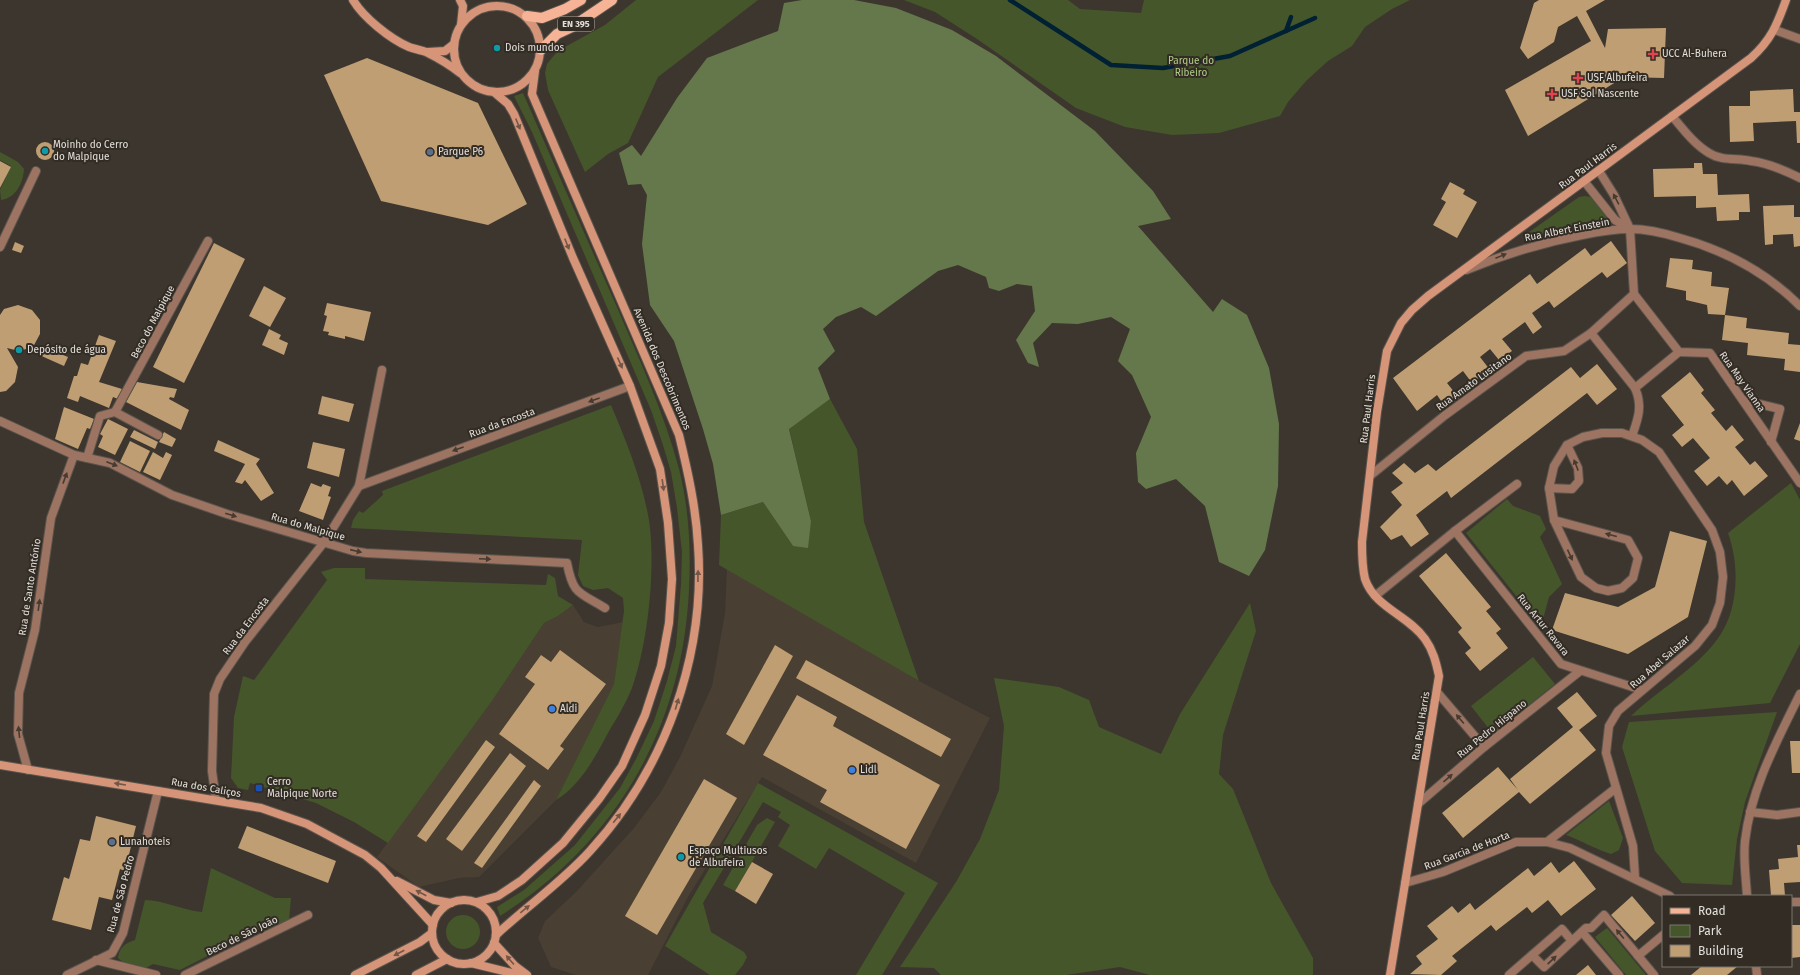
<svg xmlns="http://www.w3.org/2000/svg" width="1800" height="975" font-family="'Fira Sans',sans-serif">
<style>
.built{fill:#493f32}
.green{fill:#45562b}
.forest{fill:#65784b}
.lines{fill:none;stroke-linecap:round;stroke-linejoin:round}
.stream{stroke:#002034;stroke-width:4.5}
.building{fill:#c09e74}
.street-casing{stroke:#5b544d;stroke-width:10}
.secondary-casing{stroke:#5b544d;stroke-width:10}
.primary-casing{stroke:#5b544d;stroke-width:12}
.street{stroke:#9d7462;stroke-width:8}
.secondary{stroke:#d69578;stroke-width:8}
.primary{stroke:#f6b396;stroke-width:10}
.oneway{fill:#745646}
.oneway2{fill:#473a30}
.culture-dot{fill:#0f9aa8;stroke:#322c24;stroke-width:1.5}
.health-dot{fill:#e0444e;stroke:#322c24;stroke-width:1.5}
.service-dot{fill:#5c6f8a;stroke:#322c24;stroke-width:1.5}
.shop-dot{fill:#3f7fe0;stroke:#322c24;stroke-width:1.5}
.transit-dot{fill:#1a4fb4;stroke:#322c24;stroke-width:1.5}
.labels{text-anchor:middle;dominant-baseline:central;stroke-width:4;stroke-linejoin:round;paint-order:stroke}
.shield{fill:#322c24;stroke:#aea9a3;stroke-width:1}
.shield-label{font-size:9px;font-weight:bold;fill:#e3dfda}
.poi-label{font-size:10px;fill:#e3dfda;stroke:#322c24;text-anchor:start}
.park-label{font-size:10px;fill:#afcd86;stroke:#322c24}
.street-label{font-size:10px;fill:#e3dfda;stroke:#322c24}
</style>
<rect width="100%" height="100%" fill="#3d362e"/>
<g class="built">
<path d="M727,568L919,681L990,718L916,863L762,777L688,897L648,975H576L551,967L538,938L545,921L576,892L634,828L661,792L680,757L712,686L725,613Z"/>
<path d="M573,605L584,622L598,627L623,622L614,684L556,800L479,877L459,878L419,887L377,857L492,701L544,623L558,616Z"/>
</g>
<g class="green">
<path d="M636,0H758L658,77L628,143L608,154L585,172L548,90L545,73L547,64L556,53L563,48L605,25Z"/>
<path d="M904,0H1068L1080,9L1141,13L1144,0H1410L1392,9L1365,27L1352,46L1328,61L1306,81L1288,102L1280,116L1219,133L1172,135L1125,127L1076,108L977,39L935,12Z"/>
<path d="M523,93C554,164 585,235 616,305C639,359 664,412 679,469C689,508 691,549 689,589C683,726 617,842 500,916L497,907L524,890L575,845L620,788L636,759L654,721L667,681L676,646L681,584L682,552L677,508L671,472L663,445L651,410L532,132L514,96Z"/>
<path d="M0,152L18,162L24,169C23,183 16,198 1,200L0,190L11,166L0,160Z"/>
<path d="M1585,196L1591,197L1610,221L1571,226L1523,239L1525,235L1579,197Z"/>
<path d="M830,399L857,449L864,522L919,681L719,565L721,515L763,502L793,546L811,521L789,428Z"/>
<path d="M611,405C627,443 642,480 649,520C656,568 648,643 632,688C626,703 617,718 609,731C596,756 580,786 556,800L614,684L624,611L623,598L608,588L593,590L583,586L578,575L582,540L351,528L353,520L359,511L363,513L383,495L382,491Z"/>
<path d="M1791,483L1800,500V644L1770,703L1631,716C1658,690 1693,671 1716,641C1739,612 1740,566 1728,533Z"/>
<path d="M1507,499L1513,506L1540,516L1546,529L1540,537L1562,584L1549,597L1541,627L1466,533Z"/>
<path d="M334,568H365V579L546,585L548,574L555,578L558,596L573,605L558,616L544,623L492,701L388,843L354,822L316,803L250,783L248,790L238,788L231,778L234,717L243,676L254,680L327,580L321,572Z"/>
<path d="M1250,603L1256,631L1223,735L1219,774L1233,789L1271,883L1313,958V975H1150L1120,967L1066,975H941L934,968L900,967L956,882L980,839L999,790L1004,726L994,678L1059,687L1089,700L1099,727L1161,754L1180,714Z"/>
<path d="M1533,657L1555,684L1493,734L1471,706Z"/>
<path d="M1777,712L1745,802L1737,839L1732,885L1682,883L1655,851L1622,747L1629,722Z"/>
<path d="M758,783L938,883L882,975H856L905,893L829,848L816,869L778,846L790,825L778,817L781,812L763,802L703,903L711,932L744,952L747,957L743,965L735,975H710L665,946Z"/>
<path d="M1609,801L1623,838L1619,850L1611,854C1595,849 1582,841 1566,835Z"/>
<path d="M767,818L775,822L735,891L723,885L757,825Z"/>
<path d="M211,868L275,898H291L289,920L268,930L262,928L180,970L153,964L146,968L126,965L118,958C119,947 126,943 135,940L145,900C162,900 182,910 202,912Z"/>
<circle cx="463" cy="932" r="17"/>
<path d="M1607,928L1646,975H1626L1595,937Z"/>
</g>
<path class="forest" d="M802,0H854L896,8L952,30L996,56L1095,131L1153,191L1171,219L1138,226L1213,312L1222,299L1247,315L1269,368L1279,424L1278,486L1265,550L1249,576L1219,562L1205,506L1176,479L1146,489L1138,482L1136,453L1151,417L1132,375L1118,361L1130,329L1111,317L1078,324L1052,323L1033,343L1039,367L1028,363L1016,340L1035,311L1032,286L1017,284L999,291L989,288L986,277L958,265L938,271L876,316L861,307L836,317L823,329L835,351L818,368L830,399L789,429L811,521L808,548L793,546L763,502L721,515L713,464L703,429L674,341L650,305L642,244L647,195L641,184L628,185L619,153L632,145L641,156L677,98L707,58L778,31L784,3Z"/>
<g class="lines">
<g class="stream">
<path d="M1010,0L1111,65L1163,68L1230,56L1315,18"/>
<path d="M1286,31L1291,17"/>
</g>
</g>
<g class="building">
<path d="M1539,0H1605L1586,11L1605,48L1608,29L1666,28L1664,78L1624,77L1528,136L1505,90L1591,41L1577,16L1558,27L1554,42L1528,59L1520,48L1534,3Z"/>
<path d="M367,58L478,103L527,204L488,225L381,201L324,75Z"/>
<path d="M1793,89L1794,112H1800V143H1797L1796,121L1753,123L1754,141L1730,142L1729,106H1750V91Z"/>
<circle cx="45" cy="151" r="9"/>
<path d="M0,161L11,167L0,188Z"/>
<path d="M1694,163H1702L1703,174H1717L1718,195L1749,194L1750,212H1739V220L1717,221L1716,207L1696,208V196L1654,197L1653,169L1694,168Z"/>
<path d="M1450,182L1465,190L1463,194L1477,202L1457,238L1433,225L1446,202L1441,199Z"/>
<path d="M1794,205V217H1800V246L1794,247L1793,234L1773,235V244L1765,245L1763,206Z"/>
<path d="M1611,241L1627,263L1607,278L1602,272L1554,308L1549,301L1532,313L1542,327L1533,334L1525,322L1502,339L1512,351L1499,360L1490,349L1480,357L1490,370L1472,383L1463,371L1447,383L1459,398L1446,408L1437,395L1417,411L1393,378L1530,274L1537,284L1585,248L1591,256Z"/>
<path d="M15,242L24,246L21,253L12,250Z"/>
<path d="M214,243L245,259L184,383L153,367Z"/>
<path d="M1670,258L1693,260L1692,269L1712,272L1711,286L1729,288L1725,315L1708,314L1707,305L1686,300V291L1666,287Z"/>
<path d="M264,286L286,298L270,327L249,316Z"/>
<path d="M327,303L371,312L364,341L345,336V339L328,335L329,332L323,331L327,316L324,315Z"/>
<path d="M18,305L32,310L40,320V334L33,347L19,351L7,348L18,367L15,382L6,391L0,392V315L4,309Z"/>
<path d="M1725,315L1747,318L1746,328L1789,333L1788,344L1800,345V372L1784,370L1785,359L1747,355L1748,343L1722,340Z"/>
<path d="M269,329L281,335L279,339L288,343L284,355L262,345Z"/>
<path d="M99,335L116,341L99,382L122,389L118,399L113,397L109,408L80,396L78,402L67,398L74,376H77L81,363L88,365Z"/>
<path d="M41,346L68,357L64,366L37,354Z"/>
<path d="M1597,364L1617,389L1597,405L1587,393L1451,498L1447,491L1416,515L1429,534L1411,547L1402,535L1391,540L1380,527L1402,505L1391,492L1403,483L1392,473L1404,463L1415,473L1428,464L1436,471L1571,367L1580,378Z"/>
<path d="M1690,372L1704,390L1701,393L1715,410L1711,413L1726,431L1732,425L1744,440L1735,447L1750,465L1755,461L1768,476L1744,496L1732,480L1727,485L1719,476L1707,486L1694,471L1710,458L1693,438L1682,447L1672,435L1684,425L1661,396Z"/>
<path d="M137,382L177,389L174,398L170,397L169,399L189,410L181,430L126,402Z"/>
<path d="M322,396L354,404L349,422L318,414Z"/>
<path d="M64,407L94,419L90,429L87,428L78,449L55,439Z"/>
<path d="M108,419L128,429L115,455L98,447L103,436L100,434Z"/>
<path d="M1800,423V441L1794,439Z"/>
<path d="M134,430L158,442L155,449L130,437Z"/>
<path d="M164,432L176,439L172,447L159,442Z"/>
<path d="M218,440L260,459L256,464L274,493L261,501L245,480L242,484L235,482L245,464L214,451Z"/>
<path d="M130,441L150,451L140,472L120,462Z"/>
<path d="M313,442L345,449L339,477L307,468Z"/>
<path d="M153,452L163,458L166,452L172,455L160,480L143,472Z"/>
<path d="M311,483L321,487L323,484L331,487L328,496L331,497L323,520L299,511Z"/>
<path d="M1670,531L1707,541L1688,617L1628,654L1552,630L1565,593L1618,607L1655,587Z"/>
<path d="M1446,553L1491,607L1486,611L1501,629L1496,633L1508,648L1480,671L1465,653L1471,648L1458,632L1462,628L1419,576Z"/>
<path d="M775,645L793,656L744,745L726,734Z"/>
<path d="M560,650L606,684L560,746L564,749L548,770L499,734L535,684L525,677L541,655L551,662Z"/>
<path d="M806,660L951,739L941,757L796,678Z"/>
<path d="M1577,692L1597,716L1579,730L1596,750L1530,804L1519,792L1463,838L1442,813L1498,767L1518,790L1510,779L1573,727L1557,708Z"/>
<path d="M797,695L837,717L833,726L940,785L906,849L820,802L827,790L763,755Z"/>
<path d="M486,740L495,747L426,842L417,836Z"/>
<path d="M1790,741H1800V773H1792Z"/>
<path d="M510,753L526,766L462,851L446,839Z"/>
<path d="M704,779L737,798L657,935L625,916Z"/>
<path d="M534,780L541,786L482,868L474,863Z"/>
<path d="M96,816L136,826L125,871L120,869L112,900L99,897L91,930L52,920L64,877L69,879L80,839L90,841Z"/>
<path d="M247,826L336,861L328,883L238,848Z"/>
<path d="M1797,845H1800V882L1784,883L1785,896H1771L1769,870L1779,869L1778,859L1798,857Z"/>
<path d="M1574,861L1596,889L1561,916L1548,900L1532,913L1527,907L1496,931L1491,925L1452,956L1457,961L1441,975L1410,974L1422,964L1416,956L1438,939L1427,926L1452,906L1458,913L1470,903L1475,910L1528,868L1534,876L1551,862L1559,873Z"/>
<path d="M752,862L773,874L756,904L735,891Z"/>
<path d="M1632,896L1655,923L1635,941L1611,915Z"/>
<path d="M1791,925H1800V957L1791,958Z"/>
<path d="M1588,965L1596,975H1576Z"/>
<path d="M1702,966H1738L1727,975H1691Z"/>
</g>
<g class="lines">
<defs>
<g id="street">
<path d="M1775,30L1800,39"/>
<path d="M1672,116C1683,129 1694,144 1709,153C1721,161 1737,158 1751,161C1768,163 1784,170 1800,178"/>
<path d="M1599,171L1614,195L1630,229L1634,294L1679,352L1710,353L1800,483"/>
<path d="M1584,181L1615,220L1630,229"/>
<path d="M0,247L36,171"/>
<path d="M1466,270C1505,254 1540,243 1582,235C1597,232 1614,229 1630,229C1647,229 1664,233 1680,238C1727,251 1766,272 1800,306"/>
<path d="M1591,333L1635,388L1679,352"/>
<path d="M1743,400L1780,409L1771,442"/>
<path d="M115,412L208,241"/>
<path d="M0,421L74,455L110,463L172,495L227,514L353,551L366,553L567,563C573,595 579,592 605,608"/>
<path d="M1632,436C1638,419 1643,406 1635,388"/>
<path d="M87,458L100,416L115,412L158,435"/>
<path d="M1371,475L1444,416L1526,356L1564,351L1591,333L1634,294"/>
<path d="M359,486L630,386"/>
<path d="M1549,488L1572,489L1579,481L1578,468L1567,445"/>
<path d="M1554,520L1628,540L1638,558L1633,578L1622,588L1608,591L1596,588L1581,577L1554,520L1549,488L1554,466L1567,445L1583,437L1602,433H1622L1642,440L1659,452L1712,530L1720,552L1723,577L1720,603L1712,625L1695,646L1618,711L1609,726L1606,753L1633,846L1635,877"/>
<path d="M1455,531L1561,664L1642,690"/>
<path d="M1375,596L1455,531L1517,484"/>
<path d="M1437,692L1484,747"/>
<path d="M28,770L18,734L19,693L35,630L51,518L74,455"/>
<path d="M216,800L212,771L214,694L220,679L245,642L325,541L359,486L382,370"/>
<path d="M1418,804L1484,747L1580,671"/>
<path d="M1750,812L1777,815L1800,812"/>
<path d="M1547,842L1616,788"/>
<path d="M1405,883L1443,872L1516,842H1547L1570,848L1670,896"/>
<path d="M1747,896C1746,878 1743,859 1745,841C1751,788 1777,741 1800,694"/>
<path d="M1791,902H1800"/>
<path d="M1582,932L1619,975"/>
<path d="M1532,955L1544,967L1586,928H1591L1604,915L1654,975"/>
<path d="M1638,956L1663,935"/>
<path d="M96,960L156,975"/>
<path d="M1756,966L1757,975"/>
<path d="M67,975L112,953L123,933L158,791"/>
<path d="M185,975L308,915"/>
<path d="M1509,975L1562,929L1572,941"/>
</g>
<g id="secondary">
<path d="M353,0C363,17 390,39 409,47C414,49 421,50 426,52C438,58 450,65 460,73"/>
<path d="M460,0L463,6L461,25"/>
<circle cx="497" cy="49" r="43"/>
<path d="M428,52L445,51L454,44"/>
<path d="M0,765L261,808L307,824L365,855L381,868L433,925"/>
<path d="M397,881L434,900L451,903"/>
<circle cx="464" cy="932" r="32"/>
<path d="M477,902L498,896L522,880L563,843L599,799L622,766L645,715L661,666L669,623L672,579L668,523L660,469L630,386L573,258L514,114L508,104L495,93"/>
<path d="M496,935C527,906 562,882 590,851C665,769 706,656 698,545C696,508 688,472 679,435L532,94L535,71"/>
<path d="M494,943L515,966L527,975"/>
<path d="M471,963L520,975"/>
<path d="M355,975L420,942L432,933"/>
<path d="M416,975L447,959"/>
<path d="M1390,975L1439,676C1436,662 1433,650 1425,639C1408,615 1375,608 1365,579C1362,567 1362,554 1362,542L1377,412L1387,351L1401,323L1412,310L1428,296L1751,58C1771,40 1777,25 1786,0"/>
</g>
<g id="primary">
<path d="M527,16L542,18L565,9L581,0"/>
<path d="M541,50L557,34L572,27L612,0"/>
</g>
</defs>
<use href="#street" class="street-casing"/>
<use href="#secondary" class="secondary-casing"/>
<use href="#primary" class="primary-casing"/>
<use href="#street" class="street"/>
<use href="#secondary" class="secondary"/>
<use href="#primary" class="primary"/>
</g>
<defs><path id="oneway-solid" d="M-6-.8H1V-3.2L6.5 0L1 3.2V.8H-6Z"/></defs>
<g class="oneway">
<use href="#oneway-solid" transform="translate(518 124) rotate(68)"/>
<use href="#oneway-solid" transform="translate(567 244) rotate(68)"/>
<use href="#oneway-solid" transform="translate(620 363) rotate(66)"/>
<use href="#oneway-solid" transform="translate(663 485) rotate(82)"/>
<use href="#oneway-solid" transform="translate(698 576) rotate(-89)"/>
<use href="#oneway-solid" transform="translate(677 704) rotate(-73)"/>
<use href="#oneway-solid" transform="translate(120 784) rotate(-171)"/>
<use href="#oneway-solid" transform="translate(617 818) rotate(-51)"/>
<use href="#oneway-solid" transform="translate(421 893) rotate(-152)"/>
<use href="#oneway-solid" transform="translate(525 909) rotate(-39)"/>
<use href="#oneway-solid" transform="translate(399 953) rotate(153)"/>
<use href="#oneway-solid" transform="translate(510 960) rotate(-131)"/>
</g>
<g class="oneway2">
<use href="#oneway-solid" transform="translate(1616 199) rotate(-118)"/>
<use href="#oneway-solid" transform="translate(1501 256) rotate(-22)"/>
<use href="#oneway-solid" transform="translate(594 400) rotate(160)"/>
<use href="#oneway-solid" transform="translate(458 449) rotate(160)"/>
<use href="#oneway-solid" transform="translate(112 464) rotate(21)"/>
<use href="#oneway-solid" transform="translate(1576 465) rotate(-111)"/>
<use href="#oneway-solid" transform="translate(65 478) rotate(-70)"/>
<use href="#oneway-solid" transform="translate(231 515) rotate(17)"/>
<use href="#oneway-solid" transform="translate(1611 535) rotate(-165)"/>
<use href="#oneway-solid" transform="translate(356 551) rotate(13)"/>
<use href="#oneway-solid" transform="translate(1570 555) rotate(65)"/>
<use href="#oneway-solid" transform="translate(485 559) rotate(3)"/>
<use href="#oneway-solid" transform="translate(39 605) rotate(-82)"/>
<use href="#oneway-solid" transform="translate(1460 719) rotate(-130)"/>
<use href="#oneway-solid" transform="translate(19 732) rotate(-96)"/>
<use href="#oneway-solid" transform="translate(1448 778) rotate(-41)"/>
<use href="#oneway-solid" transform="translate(1620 934) rotate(-130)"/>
<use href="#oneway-solid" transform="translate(1552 960) rotate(-43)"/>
</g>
<g class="culture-dot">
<circle cx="497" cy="48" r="4"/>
<circle cx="45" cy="151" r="4"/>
<circle cx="19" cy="350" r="4"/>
<circle cx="681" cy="857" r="4"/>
</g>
<g class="health-dot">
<path d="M1651 48h4v4h4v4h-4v4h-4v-4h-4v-4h4z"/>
<path d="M1576 72h4v4h4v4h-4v4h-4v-4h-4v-4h4z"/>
<path d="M1550 88h4v4h4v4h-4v4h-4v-4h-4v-4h4z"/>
</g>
<g class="service-dot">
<circle cx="430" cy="152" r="4"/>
<circle cx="112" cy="842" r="4"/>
</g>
<g class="shop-dot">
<circle cx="552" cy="709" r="4"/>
<circle cx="852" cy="770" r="4"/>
</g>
<rect class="transit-dot" x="255" y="784" width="8" height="8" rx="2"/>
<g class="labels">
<rect class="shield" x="558" y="17" width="36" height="14" rx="3"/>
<g class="shield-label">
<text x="576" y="24">EN 395</text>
</g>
<g class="poi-label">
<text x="505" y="48">Dois mundos</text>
<text x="1662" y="54">UCC Al-Buhera</text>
<text x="1587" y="78">USF Albufeira</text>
<text x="1561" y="94">USF Sol Nascente</text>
<text x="53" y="145">Moinho do Cerro<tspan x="53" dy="12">do Malpique</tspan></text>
<text x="438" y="152">Parque P6</text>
<text x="27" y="350">Depósito de água</text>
<text x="560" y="709">Aldi</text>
<text x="860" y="770">Lidl</text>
<text x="267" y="782">Cerro<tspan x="267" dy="12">Malpique Norte</tspan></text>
<text x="120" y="842">Lunahoteis</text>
<text x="689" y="851">Espaço Multiusos<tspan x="689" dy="12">de Albufeira</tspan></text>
</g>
<g class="park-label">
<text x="1191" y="61">Parque do<tspan x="1191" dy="12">Ribeiro</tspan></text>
</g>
<g class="street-label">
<text transform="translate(1588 166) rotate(-37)">Rua Paul Harris</text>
<text transform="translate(1567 230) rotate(-11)">Rua Albert Einstein</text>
<text transform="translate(153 322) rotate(-62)">Beco do Malpique</text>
<text transform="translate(662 369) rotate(67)">Avenida dos Descobrimentos</text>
<text transform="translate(1474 382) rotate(-36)">Rua Amato Lusitano</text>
<text transform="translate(1742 382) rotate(55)">Rua May Vianna</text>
<text transform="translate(1368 409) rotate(-83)">Rua Paul Harris</text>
<text transform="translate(502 423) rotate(-20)">Rua da Encosta</text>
<text transform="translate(308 527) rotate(16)">Rua do Malpique</text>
<text transform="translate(30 587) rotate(-81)">Rua de Santo António</text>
<text transform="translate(1543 625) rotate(51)">Rua Artur Ravara</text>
<text transform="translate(246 626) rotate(-53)">Rua da Encosta</text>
<text transform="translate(1660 662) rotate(-41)">Rua Abel Salazar</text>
<text transform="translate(1421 726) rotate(-81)">Rua Paul Harris</text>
<text transform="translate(1492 729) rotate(-39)">Rua Pedro Hispano</text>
<text transform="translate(206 788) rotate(10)">Rua dos Caliços</text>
<text transform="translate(1467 851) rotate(-21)">Rua Garcia de Horta</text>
<text transform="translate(121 894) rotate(-75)">Rua de São Pedro</text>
<text transform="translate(242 936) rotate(-26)">Beco de São João</text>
</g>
</g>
<rect x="1662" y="895" width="130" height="72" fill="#322c24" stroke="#79746d"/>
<rect x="1670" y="908" width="20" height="6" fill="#f6b396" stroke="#79746d"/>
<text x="1698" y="915" font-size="12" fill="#e3dfda">Road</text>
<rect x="1670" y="925" width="20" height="12" fill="#45562b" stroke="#79746d"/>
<text x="1698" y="935" font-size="12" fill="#e3dfda">Park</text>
<rect x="1670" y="945" width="20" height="12" fill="#c09e74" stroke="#79746d"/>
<text x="1698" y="955" font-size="12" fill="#e3dfda">Building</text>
</svg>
